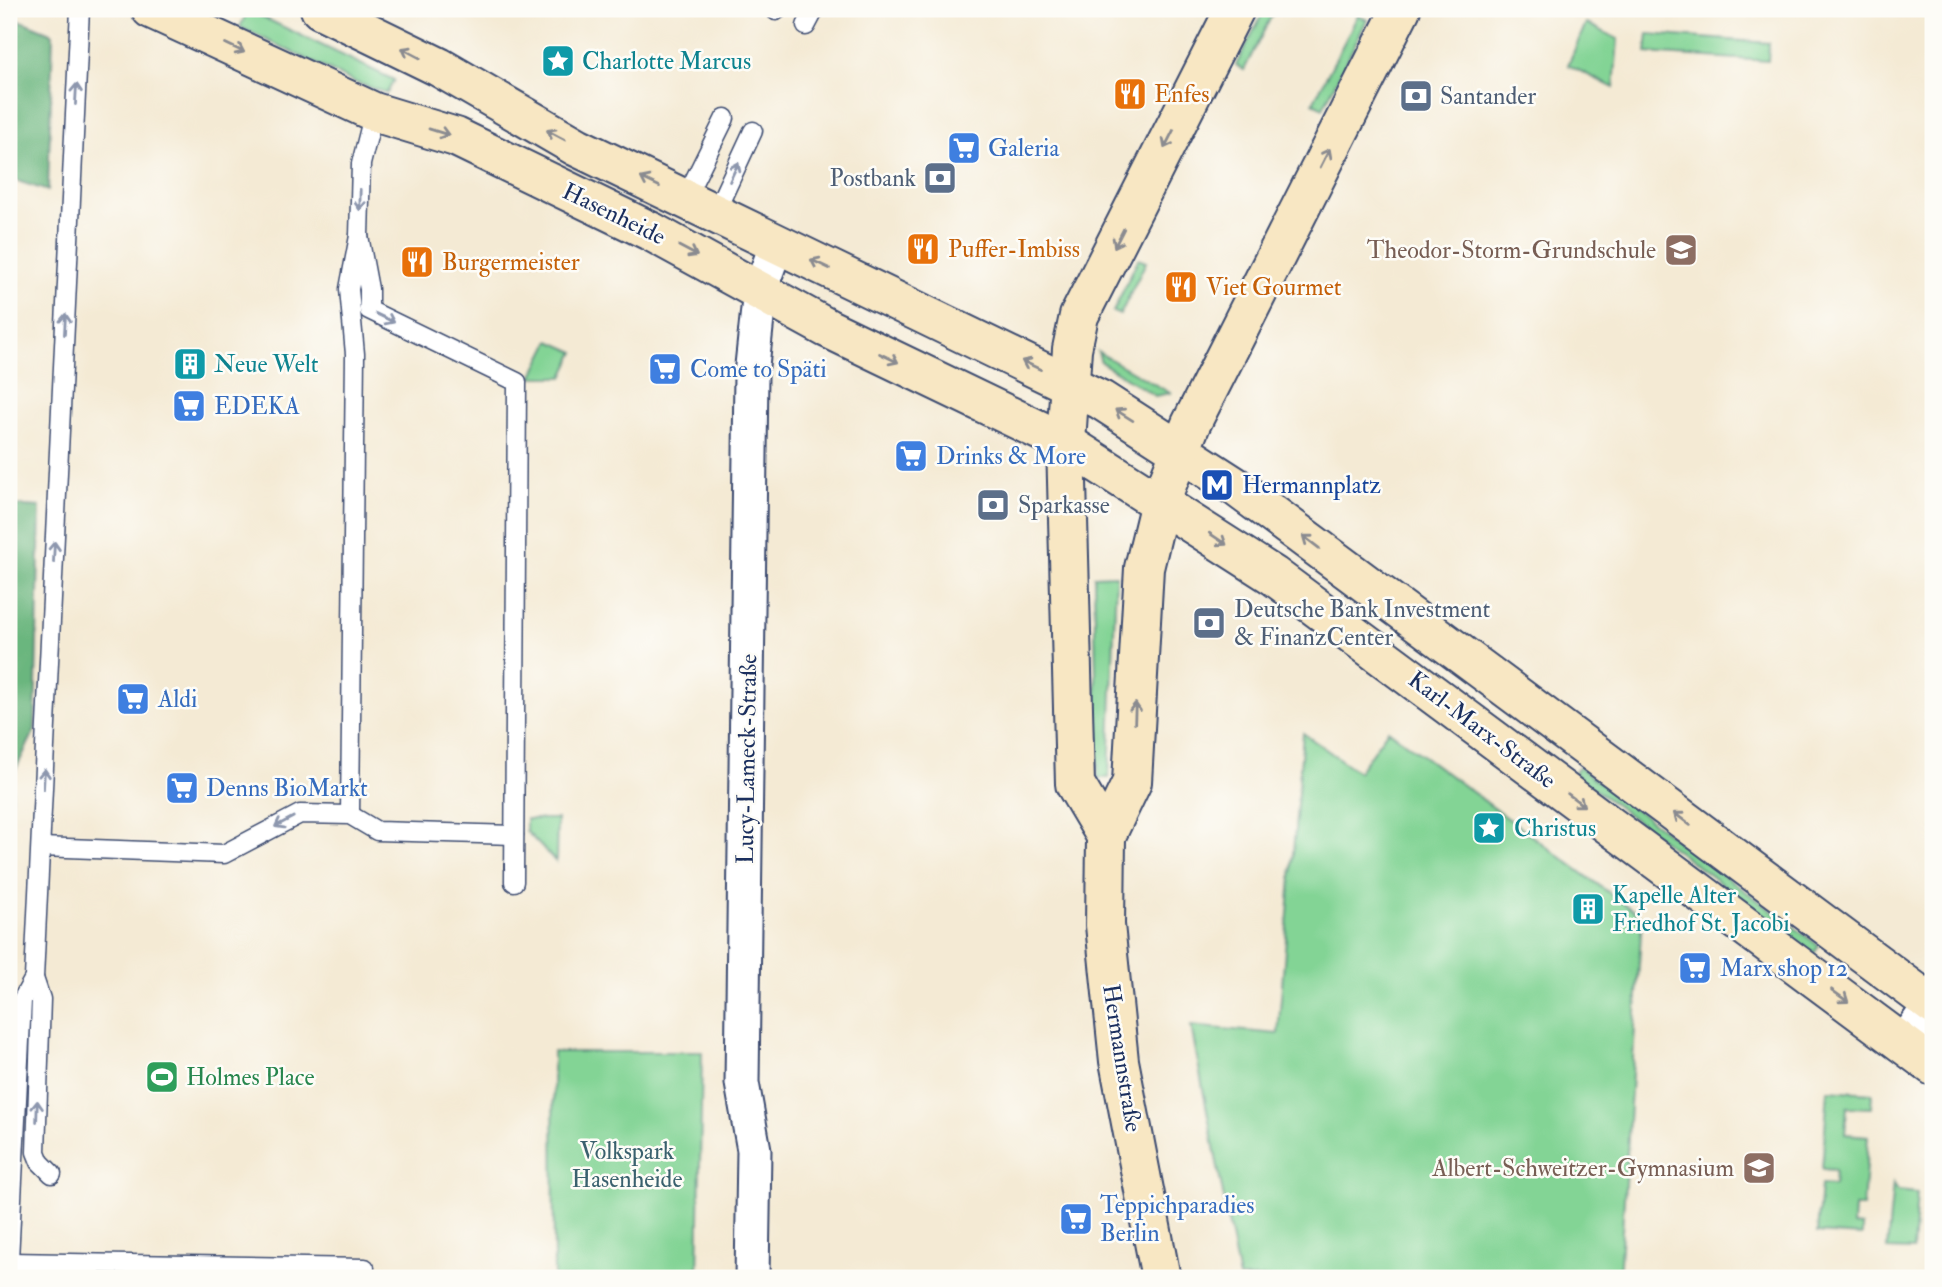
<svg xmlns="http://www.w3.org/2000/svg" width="1942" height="1287" font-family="'IM FELL Double Pica',serif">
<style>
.green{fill:#83d495;stroke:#4f827a;stroke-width:2}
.forest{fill:#6ab67e;stroke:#42726e;stroke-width:2}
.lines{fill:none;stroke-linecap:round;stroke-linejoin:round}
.service-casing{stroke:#3c4b70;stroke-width:21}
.minor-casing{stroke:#3c4b70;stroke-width:37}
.secondary-casing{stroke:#3c4b70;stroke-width:42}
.service{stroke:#fff;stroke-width:18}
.minor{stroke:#fff;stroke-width:33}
.secondary{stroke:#f8e7c3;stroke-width:38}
.oneway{stroke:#8a8b90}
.oneway2{stroke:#8d97ae}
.labels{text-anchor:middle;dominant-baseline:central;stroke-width:5;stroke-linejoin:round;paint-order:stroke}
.culture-label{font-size:24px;fill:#0d838f;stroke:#fdfcf7;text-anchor:start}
.food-label{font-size:24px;fill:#c56008;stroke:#fdfcf7;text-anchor:start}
.service-label{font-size:24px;fill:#4e5e75;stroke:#fdfcf7;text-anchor:start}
.shop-label{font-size:24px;fill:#366cbe;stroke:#fdfcf7;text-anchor:start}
.street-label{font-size:24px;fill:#1b2f5e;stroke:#fdfcf7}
.education-label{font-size:24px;fill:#785e54;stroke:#fdfcf7;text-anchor:end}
.transit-label{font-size:24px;fill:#164399;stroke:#fdfcf7;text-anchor:start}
.leisure-label{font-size:24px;fill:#27864d;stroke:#fdfcf7;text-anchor:start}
.park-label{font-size:24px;fill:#3a616e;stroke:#fdfcf7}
</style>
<rect width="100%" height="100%" fill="#fdfcf7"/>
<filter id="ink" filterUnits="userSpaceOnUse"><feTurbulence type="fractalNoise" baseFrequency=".0143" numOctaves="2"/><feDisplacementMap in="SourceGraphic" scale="14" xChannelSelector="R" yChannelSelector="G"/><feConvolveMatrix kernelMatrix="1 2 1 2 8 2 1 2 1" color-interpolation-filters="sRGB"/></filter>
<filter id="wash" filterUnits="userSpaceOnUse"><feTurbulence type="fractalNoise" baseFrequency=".00686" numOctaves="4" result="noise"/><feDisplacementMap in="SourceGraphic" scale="28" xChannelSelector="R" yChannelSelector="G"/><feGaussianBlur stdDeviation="1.57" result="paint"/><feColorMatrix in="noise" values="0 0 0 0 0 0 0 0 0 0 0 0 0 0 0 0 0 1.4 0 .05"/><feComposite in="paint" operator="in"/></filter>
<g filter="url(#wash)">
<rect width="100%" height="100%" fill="#f4ead4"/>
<g class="green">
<path d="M1265,9H1275L1244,70L1236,65Z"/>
<path d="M248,10L394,80L387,93L354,82L240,27Z"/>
<path d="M1358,15L1367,20L1323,108L1313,103Z"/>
<path d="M1586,23L1618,39L1614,88L1568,65Z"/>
<path d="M1648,34L1769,43L1768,61L1646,53Z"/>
<path d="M1138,259L1146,262L1120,315L1113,312Z"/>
<path d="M550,341L575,352L563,377H532Z"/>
<path d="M1098,352L1170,393L1155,396L1101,362Z"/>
<path d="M1116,575L1109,778H1098L1094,576Z"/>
<path d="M1388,730L1642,917L1619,1278H1239L1191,1026L1278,1034L1303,733L1358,772Z"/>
<path d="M1579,767L1819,946L1814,953L1574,774Z"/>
<path d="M526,819H557L556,862L526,831Z"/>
<path d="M553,1052H702L698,1278H554Z"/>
<path d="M1828,1090L1872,1093L1871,1108L1847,1107L1845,1134L1868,1136L1863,1207H1854L1853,1225L1862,1226V1236L1817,1233L1821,1185L1834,1186L1835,1170L1822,1169Z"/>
<path d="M1893,1183L1898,1191L1917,1193L1913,1250L1887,1249Z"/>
</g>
<g class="forest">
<path d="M9,16L53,34L48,191L17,181L9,165Z"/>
<path d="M9,505L40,507L35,730L12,777L9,856Z"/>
</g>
</g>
<g filter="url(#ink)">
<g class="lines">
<defs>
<g id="service">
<path d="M776,11L778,9"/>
<path d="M806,26L815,9"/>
<path d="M685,199L725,118"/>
<path d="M715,213L753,131"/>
<path d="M359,236L369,289V310L517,382L514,882"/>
<path d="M350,815L355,354L349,289L359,236L361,164L374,112"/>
<path d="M41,847L224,854L300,814L350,815L377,831L514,835"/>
<path d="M34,978L41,999L36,1152L40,1162L52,1174"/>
<path d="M9,1259L22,1000L34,978L80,9"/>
<path d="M9,1262L365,1268"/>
</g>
<g id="minor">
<path d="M1903,1044L1931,1004L1933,994"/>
<path d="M752,1278L754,1150L742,1083L751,375L760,290L777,243"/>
</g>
<g id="secondary">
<path d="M151,9L374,112L456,137L652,232L827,328L1066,443L1274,576L1933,1066"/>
<path d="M320,9L439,67L577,147L1101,400L1236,487L1933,1005"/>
<path d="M1106,836L1075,784L1066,443L1072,349L1079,316L1235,9"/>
<path d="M1161,1278L1119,1061L1105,925L1106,836L1132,782L1144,568L1160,502L1191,424L1401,9"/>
</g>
</defs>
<use href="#service" class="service-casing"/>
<use href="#minor" class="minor-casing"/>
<use href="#secondary" class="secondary-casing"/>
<use href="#service" class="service"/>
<use href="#minor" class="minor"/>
<use href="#secondary" class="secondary"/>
</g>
<defs><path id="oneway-shaft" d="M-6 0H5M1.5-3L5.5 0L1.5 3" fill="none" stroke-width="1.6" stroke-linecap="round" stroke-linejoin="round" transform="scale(1.75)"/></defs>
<g class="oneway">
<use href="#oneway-shaft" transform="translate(235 48) rotate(25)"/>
<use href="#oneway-shaft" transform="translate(411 53) rotate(-152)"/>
<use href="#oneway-shaft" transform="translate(439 132) rotate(17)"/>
<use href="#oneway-shaft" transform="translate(556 135) rotate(-152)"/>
<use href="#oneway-shaft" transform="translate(1169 139) rotate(117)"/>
<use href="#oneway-shaft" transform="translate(1325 158) rotate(-63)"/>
<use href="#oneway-shaft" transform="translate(650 182) rotate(-154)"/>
<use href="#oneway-shaft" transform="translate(1119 238) rotate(117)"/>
<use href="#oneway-shaft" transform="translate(688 251) rotate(28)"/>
<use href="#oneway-shaft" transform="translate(820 264) rotate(-155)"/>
<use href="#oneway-shaft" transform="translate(889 358) rotate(26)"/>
<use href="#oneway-shaft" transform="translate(1031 365) rotate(-154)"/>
<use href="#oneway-shaft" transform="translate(1124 415) rotate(-148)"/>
<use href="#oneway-shaft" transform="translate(1218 539) rotate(34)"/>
<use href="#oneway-shaft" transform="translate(1311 542) rotate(-143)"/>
<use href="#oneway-shaft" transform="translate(1135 713) rotate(-88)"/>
<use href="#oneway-shaft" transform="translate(1576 800) rotate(37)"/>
<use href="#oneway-shaft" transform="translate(1682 819) rotate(-143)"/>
<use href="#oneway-shaft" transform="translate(1840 996) rotate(36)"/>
</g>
<g class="oneway2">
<use href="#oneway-shaft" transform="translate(76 94) rotate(-87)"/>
<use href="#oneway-shaft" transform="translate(734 172) rotate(-65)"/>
<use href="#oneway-shaft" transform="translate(360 200) rotate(91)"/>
<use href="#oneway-shaft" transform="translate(385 318) rotate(26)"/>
<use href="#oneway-shaft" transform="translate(65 324) rotate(-87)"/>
<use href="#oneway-shaft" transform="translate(54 552) rotate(-87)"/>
<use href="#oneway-shaft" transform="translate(44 779) rotate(-87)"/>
<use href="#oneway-shaft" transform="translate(284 822) rotate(152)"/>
<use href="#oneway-shaft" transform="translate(37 1111) rotate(-88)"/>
</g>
</g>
<defs>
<symbol id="sight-square" viewBox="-11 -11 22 22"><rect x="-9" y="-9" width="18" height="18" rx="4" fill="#0f9aa8" stroke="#fdfcf7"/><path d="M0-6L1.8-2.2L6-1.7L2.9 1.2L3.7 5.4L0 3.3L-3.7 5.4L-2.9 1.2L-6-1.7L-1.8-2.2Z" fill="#fff"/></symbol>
<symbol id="restaurant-square" viewBox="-11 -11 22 22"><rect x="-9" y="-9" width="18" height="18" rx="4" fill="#e8710a" stroke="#fdfcf7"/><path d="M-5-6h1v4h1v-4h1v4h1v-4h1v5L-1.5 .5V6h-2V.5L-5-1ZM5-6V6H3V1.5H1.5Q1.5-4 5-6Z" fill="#fff"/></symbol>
<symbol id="bank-square" viewBox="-11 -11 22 22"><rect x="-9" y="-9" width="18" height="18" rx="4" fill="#5c6f8a" stroke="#fdfcf7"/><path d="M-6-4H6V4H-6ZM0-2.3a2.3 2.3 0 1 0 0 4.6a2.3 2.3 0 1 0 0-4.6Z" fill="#fff"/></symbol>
<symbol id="supermarket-square" viewBox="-11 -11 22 22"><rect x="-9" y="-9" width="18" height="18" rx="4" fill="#3f7fe0" stroke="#fdfcf7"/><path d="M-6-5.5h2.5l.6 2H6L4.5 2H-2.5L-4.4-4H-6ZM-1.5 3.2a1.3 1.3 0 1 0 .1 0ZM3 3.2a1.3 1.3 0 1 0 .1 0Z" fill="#fff"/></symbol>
<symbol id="school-square" viewBox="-11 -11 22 22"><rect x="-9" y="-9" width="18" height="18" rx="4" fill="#8d6e63" stroke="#fdfcf7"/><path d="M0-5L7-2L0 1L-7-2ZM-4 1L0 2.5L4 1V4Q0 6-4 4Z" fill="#fff"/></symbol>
<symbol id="building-square" viewBox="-11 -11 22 22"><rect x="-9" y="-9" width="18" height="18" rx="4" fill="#0f9aa8" stroke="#fdfcf7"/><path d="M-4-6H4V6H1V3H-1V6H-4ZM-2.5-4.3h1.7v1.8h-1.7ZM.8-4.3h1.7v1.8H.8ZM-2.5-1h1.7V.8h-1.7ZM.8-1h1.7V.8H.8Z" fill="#fff"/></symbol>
<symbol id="metro-square" viewBox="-11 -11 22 22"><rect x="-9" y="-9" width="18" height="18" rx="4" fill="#1a4fb4" stroke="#fdfcf7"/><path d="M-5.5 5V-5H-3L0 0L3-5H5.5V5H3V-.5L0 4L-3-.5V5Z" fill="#fff"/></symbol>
<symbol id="stadium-square" viewBox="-11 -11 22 22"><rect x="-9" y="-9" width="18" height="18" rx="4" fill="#2e9e5b" stroke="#fdfcf7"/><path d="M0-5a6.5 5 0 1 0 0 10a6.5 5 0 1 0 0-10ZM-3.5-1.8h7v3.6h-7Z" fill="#fff"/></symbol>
</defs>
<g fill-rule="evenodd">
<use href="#sight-square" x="539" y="42" width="38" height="38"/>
<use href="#restaurant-square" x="1111" y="75" width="38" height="38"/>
<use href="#bank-square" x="1397" y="77" width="38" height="38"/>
<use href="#supermarket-square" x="945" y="129" width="38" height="38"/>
<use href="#bank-square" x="921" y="159" width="38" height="38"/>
<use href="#restaurant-square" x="904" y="230" width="38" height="38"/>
<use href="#school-square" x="1662" y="231" width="38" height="38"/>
<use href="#restaurant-square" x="398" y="243" width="38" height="38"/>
<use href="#restaurant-square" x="1162" y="268" width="38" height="38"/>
<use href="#building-square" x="171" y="345" width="38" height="38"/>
<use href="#supermarket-square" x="646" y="350" width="38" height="38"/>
<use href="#supermarket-square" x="170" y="387" width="38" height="38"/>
<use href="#supermarket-square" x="892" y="437" width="38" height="38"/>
<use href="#metro-square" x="1198" y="466" width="38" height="38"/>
<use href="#bank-square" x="974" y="486" width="38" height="38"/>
<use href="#bank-square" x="1190" y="604" width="38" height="38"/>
<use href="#supermarket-square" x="114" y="680" width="38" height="38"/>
<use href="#supermarket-square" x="163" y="769" width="38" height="38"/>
<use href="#sight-square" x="1470" y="809" width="38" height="38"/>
<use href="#building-square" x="1569" y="890" width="38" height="38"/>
<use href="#supermarket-square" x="1676" y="949" width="38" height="38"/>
<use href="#stadium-square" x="143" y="1058" width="38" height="38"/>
<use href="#school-square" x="1740" y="1149" width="38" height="38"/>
<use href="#supermarket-square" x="1057" y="1200" width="38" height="38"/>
</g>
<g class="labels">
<g class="culture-label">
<text x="582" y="61">Charlotte Marcus</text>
<text x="214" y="364">Neue Welt</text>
<text x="1514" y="828">Christus</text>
<text x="1612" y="895">Kapelle Alter<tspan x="1612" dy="28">Friedhof St. Jacobi</tspan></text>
</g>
<g class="food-label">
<text x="1154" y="94">Enfes</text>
<text x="948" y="249">Puffer-Imbiss</text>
<text x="442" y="262">Burgermeister</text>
<text x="1206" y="287">Viet Gourmet</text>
</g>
<g class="service-label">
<text x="1440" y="96">Santander</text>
<text x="916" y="178" text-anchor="end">Postbank</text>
<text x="1018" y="505">Sparkasse</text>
<text x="1234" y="609">Deutsche Bank Investment<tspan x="1234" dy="28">&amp; FinanzCenter</tspan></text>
</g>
<g class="shop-label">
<text x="988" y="148">Galeria</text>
<text x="690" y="369">Come to Späti</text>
<text x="214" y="406">EDEKA</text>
<text x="936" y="456">Drinks &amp; More</text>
<text x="158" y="699">Aldi</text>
<text x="206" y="788">Denns BioMarkt</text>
<text x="1720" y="968">Marx shop 12</text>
<text x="1100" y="1205">Teppichparadies<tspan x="1100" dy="28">Berlin</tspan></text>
</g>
<g class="street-label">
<text transform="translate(614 214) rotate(26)">Hasenheide</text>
<text transform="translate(1482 730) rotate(37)">Karl-Marx-Straße</text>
<text transform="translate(747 759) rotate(-89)">Lucy-Lameck-Straße</text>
<text transform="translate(1122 1058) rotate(81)">Hermannstraße</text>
</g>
<g class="education-label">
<text x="1656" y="250">Theodor-Storm-Grundschule</text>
<text x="1734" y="1168">Albert-Schweitzer-Gymnasium</text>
</g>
<g class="transit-label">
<text x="1242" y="485">Hermannplatz</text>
</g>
<g class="leisure-label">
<text x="186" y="1077">Holmes Place</text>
</g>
<g class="park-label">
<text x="627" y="1151">Volkspark<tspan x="627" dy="28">Hasenheide</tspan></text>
</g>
</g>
<rect width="1942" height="1287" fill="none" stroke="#fdfcf7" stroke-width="35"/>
</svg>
